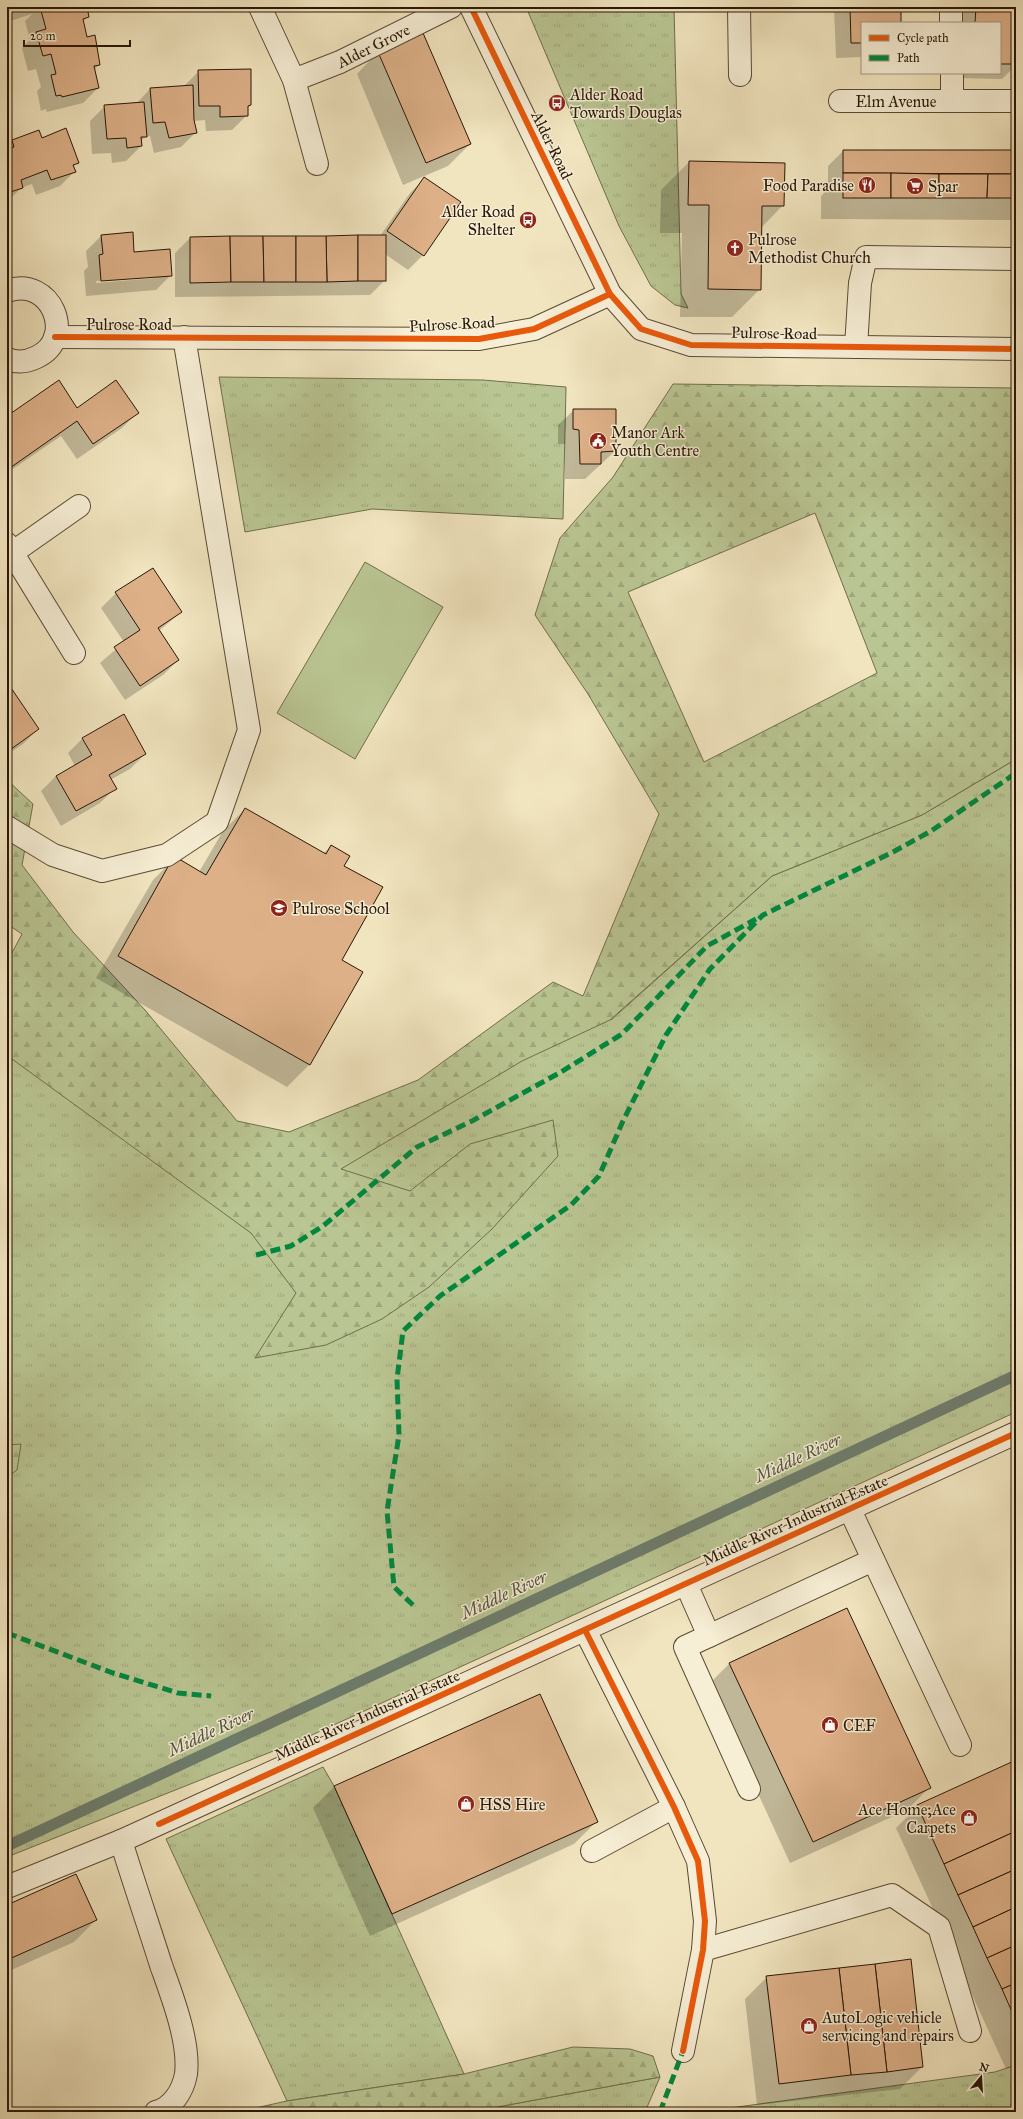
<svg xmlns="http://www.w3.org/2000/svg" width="1023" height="2119" font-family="'IM FELL Great Primer',serif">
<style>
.grass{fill:url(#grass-tufts);stroke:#716e4c}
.forest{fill:url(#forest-firs);stroke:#716e4c;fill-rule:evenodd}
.pitch{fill:#b9c592;stroke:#716e4c}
.shadow{fill:#0003;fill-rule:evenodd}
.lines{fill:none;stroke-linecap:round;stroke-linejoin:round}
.stream{stroke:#6d7c6d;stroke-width:11}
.building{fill:#ddb088;stroke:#291706}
.minor-casing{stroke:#5b4a34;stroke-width:24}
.minor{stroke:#f6eed5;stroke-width:22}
.quiet{stroke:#00873e;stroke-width:5;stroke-dasharray:10 5;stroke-linecap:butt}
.cycleway-casing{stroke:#f6eed5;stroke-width:8}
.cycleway{stroke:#e8590c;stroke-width:6}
.labels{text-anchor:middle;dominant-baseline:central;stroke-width:3;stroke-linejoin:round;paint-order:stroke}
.street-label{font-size:16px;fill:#291706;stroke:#f6eed5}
.poi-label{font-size:16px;fill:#291706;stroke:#f6eed5;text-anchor:start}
.water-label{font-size:17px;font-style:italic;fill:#515242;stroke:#f6eed5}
</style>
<defs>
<pattern id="grass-tufts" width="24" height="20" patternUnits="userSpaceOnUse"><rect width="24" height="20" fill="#b9c592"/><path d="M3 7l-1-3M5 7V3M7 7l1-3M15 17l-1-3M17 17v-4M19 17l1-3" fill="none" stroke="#9fa87c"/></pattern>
<pattern id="forest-firs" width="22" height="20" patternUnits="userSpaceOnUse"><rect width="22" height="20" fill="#b9c592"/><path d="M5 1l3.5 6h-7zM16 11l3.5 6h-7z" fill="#9fa87c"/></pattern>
</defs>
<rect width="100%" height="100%" fill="#f1e5bf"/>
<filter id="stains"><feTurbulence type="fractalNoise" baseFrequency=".005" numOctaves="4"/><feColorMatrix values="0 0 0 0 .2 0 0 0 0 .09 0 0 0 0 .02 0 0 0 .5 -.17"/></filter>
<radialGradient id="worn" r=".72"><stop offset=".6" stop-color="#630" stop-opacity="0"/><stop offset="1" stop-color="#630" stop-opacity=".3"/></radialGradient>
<g class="grass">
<path d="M526,7H674L681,294L688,308L675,305L651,286L619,226Z"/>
<path d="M219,377L483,380L566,387L563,519L372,509L245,532Z"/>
<path d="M1016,759V1412L301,1740L7,1857V1025L251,1233L583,996L611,1020L772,876L922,815Z"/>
<path d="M323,1767L334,1786L464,2074L287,2101L166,1839Z"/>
<path d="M1016,2065V2112H729L730,2108L995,2072Z"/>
<path d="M660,2077L645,2112H589L586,2108L578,2112H470Z"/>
</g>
<g class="forest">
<path d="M673,384L1016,388V759L922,815L772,876L610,1020L522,1061L341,1169L410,1191L470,1144L553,1120L558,1156L492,1229L429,1287L382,1319L326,1345L255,1358L296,1293L251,1233L12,1059H7V962L22,934L7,924V780L33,804L22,865L73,932L145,1010L237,1121L289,1132L418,1080L553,982L583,996L659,814L588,694L535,615L560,538L613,477ZM815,513L877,673L704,762L628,592Z"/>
<path d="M21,1444L17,1470L7,1477V1445Z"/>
<path d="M573,2047L630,2049L653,2056L660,2077L470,2112H237L287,2101L464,2074Z"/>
</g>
<path class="pitch" d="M365,562L443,607L355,759L277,713Z"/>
<g class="shadow">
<path d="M7,7H86L88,17L82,22L86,38L99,65L94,70L98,88L83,103L47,112L46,109L41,111L37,91L41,87L36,69L28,71L22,48L30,40L25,21L32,14L7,22Z"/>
<path d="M332,7H347L334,12Z"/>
<path d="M834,7H900V23H862V57L836,58Z"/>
<path d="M964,7H1016V65L1002,79L959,78L960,73H1000V23H961V10Z"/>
<path d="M378,52L470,144L448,166L403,185L357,74Z"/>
<path d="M199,71L250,105L247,109V115L232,130L206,131L205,120L193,121L196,132L181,147L154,153L150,136L145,137L141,141V146L126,161L112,163L111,153L92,154L90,121L105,106L136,104L150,89L184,86Z"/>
<path d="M38,131L41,139L78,162L73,167L75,171L60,186L36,195L32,184L21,188L7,202V146L12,141Z"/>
<path d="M843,151H1016V216L1012,220L821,219V196L828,189V166Z"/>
<path d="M689,162L783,205L761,228L760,289L732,317H680L682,233H660L661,190Z"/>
<path d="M425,178L460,203L423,255L408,270L385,254V280L370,295L175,297V253L190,238L380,236L410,193Z"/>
<path d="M101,236L133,253L171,275L156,290L86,296L84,271L88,267L86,251ZM156,276V278L96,283V281Z"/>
<path d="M77,409L137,413L122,428L77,459L61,436L7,473V418Z"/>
<path d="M574,410H615V451L585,479H565V444H558V425Z"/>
<path d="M116,593L181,612L159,631L178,660L163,675L125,700L100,663L124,642L101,608Z"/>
<path d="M7,684L38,729L23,744L7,755Z"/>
<path d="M83,738L145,754L130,769L110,780L115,788L100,803L61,826L41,791L56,776L75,766L68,753Z"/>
<path d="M245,809L323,854L331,846L343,866L340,960L362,972L309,1065L287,1087L96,978L153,880L175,858L199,872L223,831Z"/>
<path d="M729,1664L929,1788L907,1810L790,1863L708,1685Z"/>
<path d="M1016,1761V2065L1006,2069L896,1828L918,1806Z"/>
<path d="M335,1786L596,1822L574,1844L370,1936L313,1808Z"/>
<path d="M7,1906L96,1920L74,1942L7,1972Z"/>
<path d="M767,1977L922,2067L900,2089L757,2105L745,1999Z"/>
</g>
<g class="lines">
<path class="stream" d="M7,1846L1016,1375"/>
</g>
<g class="building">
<path d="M40,7H87L89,17L83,19L87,37L95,35L100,65L94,66L99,88L62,97L61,95L56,96L51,75L56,74L51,54L43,56L36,32L46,29Z"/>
<path d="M850,7H901V23H862V43H851Z"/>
<path d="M976,7H1016V64H1000V23H975Z"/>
<path d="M423,33L471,144L426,163L378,52Z"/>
<path d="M251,69V105L248,106V116L220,117V106H199L198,70Z"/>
<path d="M193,85L194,120L197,133L169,138L165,122L153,123L150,88Z"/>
<path d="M144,102L147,137H141L142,146L127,148L126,138L107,139L104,105Z"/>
<path d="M66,128L79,163L73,165L76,172L51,180L47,170L21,180L23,188L7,193V150L14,147L12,140L39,130L42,138Z"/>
<path d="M843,150H1016V174L843,173Z"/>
<path d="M689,161L785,163L784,206H762L761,290L708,289L709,205H688Z"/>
<rect x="843" y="173" width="48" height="25"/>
<path d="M891,173L939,174V198H891Z"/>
<path d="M939,174H988L987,198H939Z"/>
<path d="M988,174H1016V198H987Z"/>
<path d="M424,177L461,202L424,256L387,231Z"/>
<path d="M133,232L134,252L170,249L172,276L101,281L99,255L103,254L101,235Z"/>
<path d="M358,235V281L327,282L326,236Z"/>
<rect x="358" y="235" width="28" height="46"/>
<path d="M230,236L231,282L190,283V237Z"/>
<path d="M230,236H263L264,282H231Z"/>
<path d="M263,236H296V282H264Z"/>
<path d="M296,236H326L327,282H296Z"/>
<path d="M59,380L77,408L116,380L139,413L93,444L77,421L7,470V416Z"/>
<path d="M573,409H616V451L601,452V464H580L579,430L573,429Z"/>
<path d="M153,568L182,612L158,628L179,660L140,686L114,647L140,630L115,592Z"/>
<path d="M7,682L39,729L7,752Z"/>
<path d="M124,714L146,754L109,775L117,789L76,811L56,776L92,755L82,738Z"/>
<path d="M245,808L326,854L331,845L350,856L344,866L383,887L342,960L363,972L310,1065L118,956L174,856L206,875Z"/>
<path d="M847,1608L931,1788L813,1842L729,1663Z"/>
<path d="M540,1694L598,1822L392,1914L334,1786Z"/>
<path d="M1016,1760V1831L944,1864L917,1805Z"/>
<path d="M1016,1831V1869L958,1895L944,1864Z"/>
<path d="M1016,1869V1907L973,1927L958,1895Z"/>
<path d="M76,1874L97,1920L7,1960V1905Z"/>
<path d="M1016,1907V1945L987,1958L973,1927Z"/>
<path d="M1016,1945V1983L1002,1989L987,1958Z"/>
<path d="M911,1959L923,2067L887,2072L875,1964Z"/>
<path d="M875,1964L887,2072L851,2075L839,1968Z"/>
<path d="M839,1968L851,2075L779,2084L766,1976Z"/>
<path d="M1016,1983V2021L1002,1989Z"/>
</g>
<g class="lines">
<defs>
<g id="minor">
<path id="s1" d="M260,7L294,80L340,62L451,7"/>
<path d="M471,7L610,294L641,329L691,345L1016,349"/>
<path d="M739,7L740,75"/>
<path d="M951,7V23"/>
<path d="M952,73V101"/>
<path d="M294,80L317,164"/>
<path id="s2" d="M840,101H1016"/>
<path d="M7,291C51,275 77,338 37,357C27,362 17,363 7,359"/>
<path d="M55,337L479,339L534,329L610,294"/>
<path d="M856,347L860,283L866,257L1016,259"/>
<path d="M7,544L74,653"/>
<path d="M12,553L79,506"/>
<path d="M7,827L53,855L102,871L167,855L217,822L249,730L184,337"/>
<path d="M850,1510L960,1745"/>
<path d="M686,1584L709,1636"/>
<path d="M585,1630L674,1807L698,1861L705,1921L703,1950L683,2051"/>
<path d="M749,1789L685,1647L873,1560"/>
<path d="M121,1841C134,1883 148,1924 161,1965C172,1996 190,2042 186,2074C183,2091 172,2108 156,2112"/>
<path d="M592,1851L674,1807"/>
<path d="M7,1887L121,1841L1016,1433"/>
<path d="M703,1950L892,1895L939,1927L970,2031"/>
</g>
</defs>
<use href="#minor" class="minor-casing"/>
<use href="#minor" class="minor"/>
<g class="quiet">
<path d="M256,1255L291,1246L323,1226L417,1147L472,1121L561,1072L622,1034L707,946L756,919"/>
<path d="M413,1605L394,1587L387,1511L399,1435L397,1379L403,1331L440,1296L571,1205L599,1176L623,1121L666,1035L710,969L763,915L893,852L931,831L1016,773"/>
<path d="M7,1633L113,1673L178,1693L211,1696"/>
<path d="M660,2112L683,2051"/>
</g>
<defs>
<g id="cycleway">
<path d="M471,7L610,294L641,329L691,345L1016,349"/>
<path d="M55,337L479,339L534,329L610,294"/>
<path d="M585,1630L674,1807L698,1861L705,1921L703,1950L683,2051"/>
<path d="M159,1824L1016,1433"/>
</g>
</defs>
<use href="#cycleway" class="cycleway-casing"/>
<use href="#cycleway" class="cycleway"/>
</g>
<defs>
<symbol id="bus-disc" viewBox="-11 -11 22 22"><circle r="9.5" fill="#8f2418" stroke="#f6eed5"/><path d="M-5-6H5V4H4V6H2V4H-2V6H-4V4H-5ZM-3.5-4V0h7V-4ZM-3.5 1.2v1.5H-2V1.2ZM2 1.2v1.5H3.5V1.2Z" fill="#fff"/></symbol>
<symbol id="restaurant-disc" viewBox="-11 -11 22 22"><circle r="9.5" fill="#8f2418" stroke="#f6eed5"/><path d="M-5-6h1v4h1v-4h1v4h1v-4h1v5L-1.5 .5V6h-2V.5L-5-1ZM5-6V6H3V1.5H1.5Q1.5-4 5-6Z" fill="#fff"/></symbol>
<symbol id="supermarket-disc" viewBox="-11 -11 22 22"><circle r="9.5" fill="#8f2418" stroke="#f6eed5"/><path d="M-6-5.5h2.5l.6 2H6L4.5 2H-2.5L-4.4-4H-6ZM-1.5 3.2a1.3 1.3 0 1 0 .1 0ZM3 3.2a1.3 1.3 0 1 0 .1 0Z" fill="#fff"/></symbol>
<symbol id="church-disc" viewBox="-11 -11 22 22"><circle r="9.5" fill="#8f2418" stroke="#f6eed5"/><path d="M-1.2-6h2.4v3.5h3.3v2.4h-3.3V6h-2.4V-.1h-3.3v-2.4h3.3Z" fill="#fff"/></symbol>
<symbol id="civic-disc" viewBox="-11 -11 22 22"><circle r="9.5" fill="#8f2418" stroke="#f6eed5"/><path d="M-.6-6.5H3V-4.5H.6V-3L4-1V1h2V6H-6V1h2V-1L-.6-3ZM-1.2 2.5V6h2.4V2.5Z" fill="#fff"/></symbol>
<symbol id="school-disc" viewBox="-11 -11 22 22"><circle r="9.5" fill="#8f2418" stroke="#f6eed5"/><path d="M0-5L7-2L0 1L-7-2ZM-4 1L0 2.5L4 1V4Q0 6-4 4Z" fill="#fff"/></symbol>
<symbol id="shop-disc" viewBox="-11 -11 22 22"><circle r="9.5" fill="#8f2418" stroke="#f6eed5"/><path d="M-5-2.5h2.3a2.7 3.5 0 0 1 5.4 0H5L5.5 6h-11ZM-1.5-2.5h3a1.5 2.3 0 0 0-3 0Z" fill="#fff"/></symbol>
</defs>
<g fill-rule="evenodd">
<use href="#bus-disc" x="547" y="93" width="20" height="20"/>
<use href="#restaurant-disc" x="857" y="175" width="20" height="20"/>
<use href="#supermarket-disc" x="905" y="176" width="20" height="20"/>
<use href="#bus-disc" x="518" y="210" width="20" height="20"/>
<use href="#church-disc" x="725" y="238" width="20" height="20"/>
<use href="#civic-disc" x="588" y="431" width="20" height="20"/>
<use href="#school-disc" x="269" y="898" width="20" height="20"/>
<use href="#shop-disc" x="820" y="1715" width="20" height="20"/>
<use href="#shop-disc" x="456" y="1794" width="20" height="20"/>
<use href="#shop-disc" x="959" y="1808" width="20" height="20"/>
<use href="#shop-disc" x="799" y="2016" width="20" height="20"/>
</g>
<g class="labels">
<g class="street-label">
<text stroke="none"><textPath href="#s1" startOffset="167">Alder Grove</textPath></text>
<text stroke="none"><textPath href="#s2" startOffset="56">Elm Avenue</textPath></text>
<text transform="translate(552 145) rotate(64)">Alder Road</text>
<text x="129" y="324">Pulrose Road</text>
<text transform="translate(452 324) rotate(-3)">Pulrose Road</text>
<text transform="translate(774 333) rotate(1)">Pulrose Road</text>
<text transform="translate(795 1520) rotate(-24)">Middle River Industrial Estate</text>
<text transform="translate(367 1715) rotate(-24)">Middle River Industrial Estate</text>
</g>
<g class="poi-label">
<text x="570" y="94">Alder Road<tspan x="570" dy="18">Towards Douglas</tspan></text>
<text x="854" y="185" text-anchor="end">Food Paradise</text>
<text x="928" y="186">Spar</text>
<text x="515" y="211" text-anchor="end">Alder Road<tspan x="515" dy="18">Shelter</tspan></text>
<text x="748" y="239">Pulrose<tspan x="748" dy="18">Methodist Church</tspan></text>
<text x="611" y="432">Manor Ark<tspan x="611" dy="18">Youth Centre</tspan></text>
<text x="292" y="908">Pulrose School</text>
<text x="843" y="1725">CEF</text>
<text x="479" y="1804">HSS Hire</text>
<text x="956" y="1809" text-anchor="end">Ace Home;Ace<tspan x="956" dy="18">Carpets</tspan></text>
<text x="822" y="2017">AutoLogic vehicle<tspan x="822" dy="18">servicing and repairs</tspan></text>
</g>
<g class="water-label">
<text transform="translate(798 1458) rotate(-25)">Middle River</text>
<text transform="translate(504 1595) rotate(-25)">Middle River</text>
<text transform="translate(211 1732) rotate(-25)">Middle River</text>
</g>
</g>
<rect width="1023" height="2119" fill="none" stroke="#f1e5bf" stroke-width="24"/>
<rect x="8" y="8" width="1007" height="2103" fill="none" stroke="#291706" stroke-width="2"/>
<rect x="12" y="12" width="999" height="2095" fill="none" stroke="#291706"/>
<rect x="861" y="22" width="140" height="52" fill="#f6eed5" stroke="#a49882"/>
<rect x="869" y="35" width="20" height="6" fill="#e8590c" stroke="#a49882"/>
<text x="897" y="42" font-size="12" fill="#291706">Cycle path</text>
<rect x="869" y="55" width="20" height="6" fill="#00873e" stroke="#a49882"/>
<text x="897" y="62" font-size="12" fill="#291706">Path</text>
<g transform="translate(981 2077) rotate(18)" stroke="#f6eed5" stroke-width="3" paint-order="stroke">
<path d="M0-3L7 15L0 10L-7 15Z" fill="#291706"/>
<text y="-6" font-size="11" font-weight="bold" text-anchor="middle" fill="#291706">N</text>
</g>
<path d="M24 40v6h106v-6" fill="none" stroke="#291706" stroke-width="2"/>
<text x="30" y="40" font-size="12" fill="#291706" stroke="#f6eed5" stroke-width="3" paint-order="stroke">20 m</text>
<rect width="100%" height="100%" filter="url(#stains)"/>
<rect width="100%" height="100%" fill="url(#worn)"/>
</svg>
